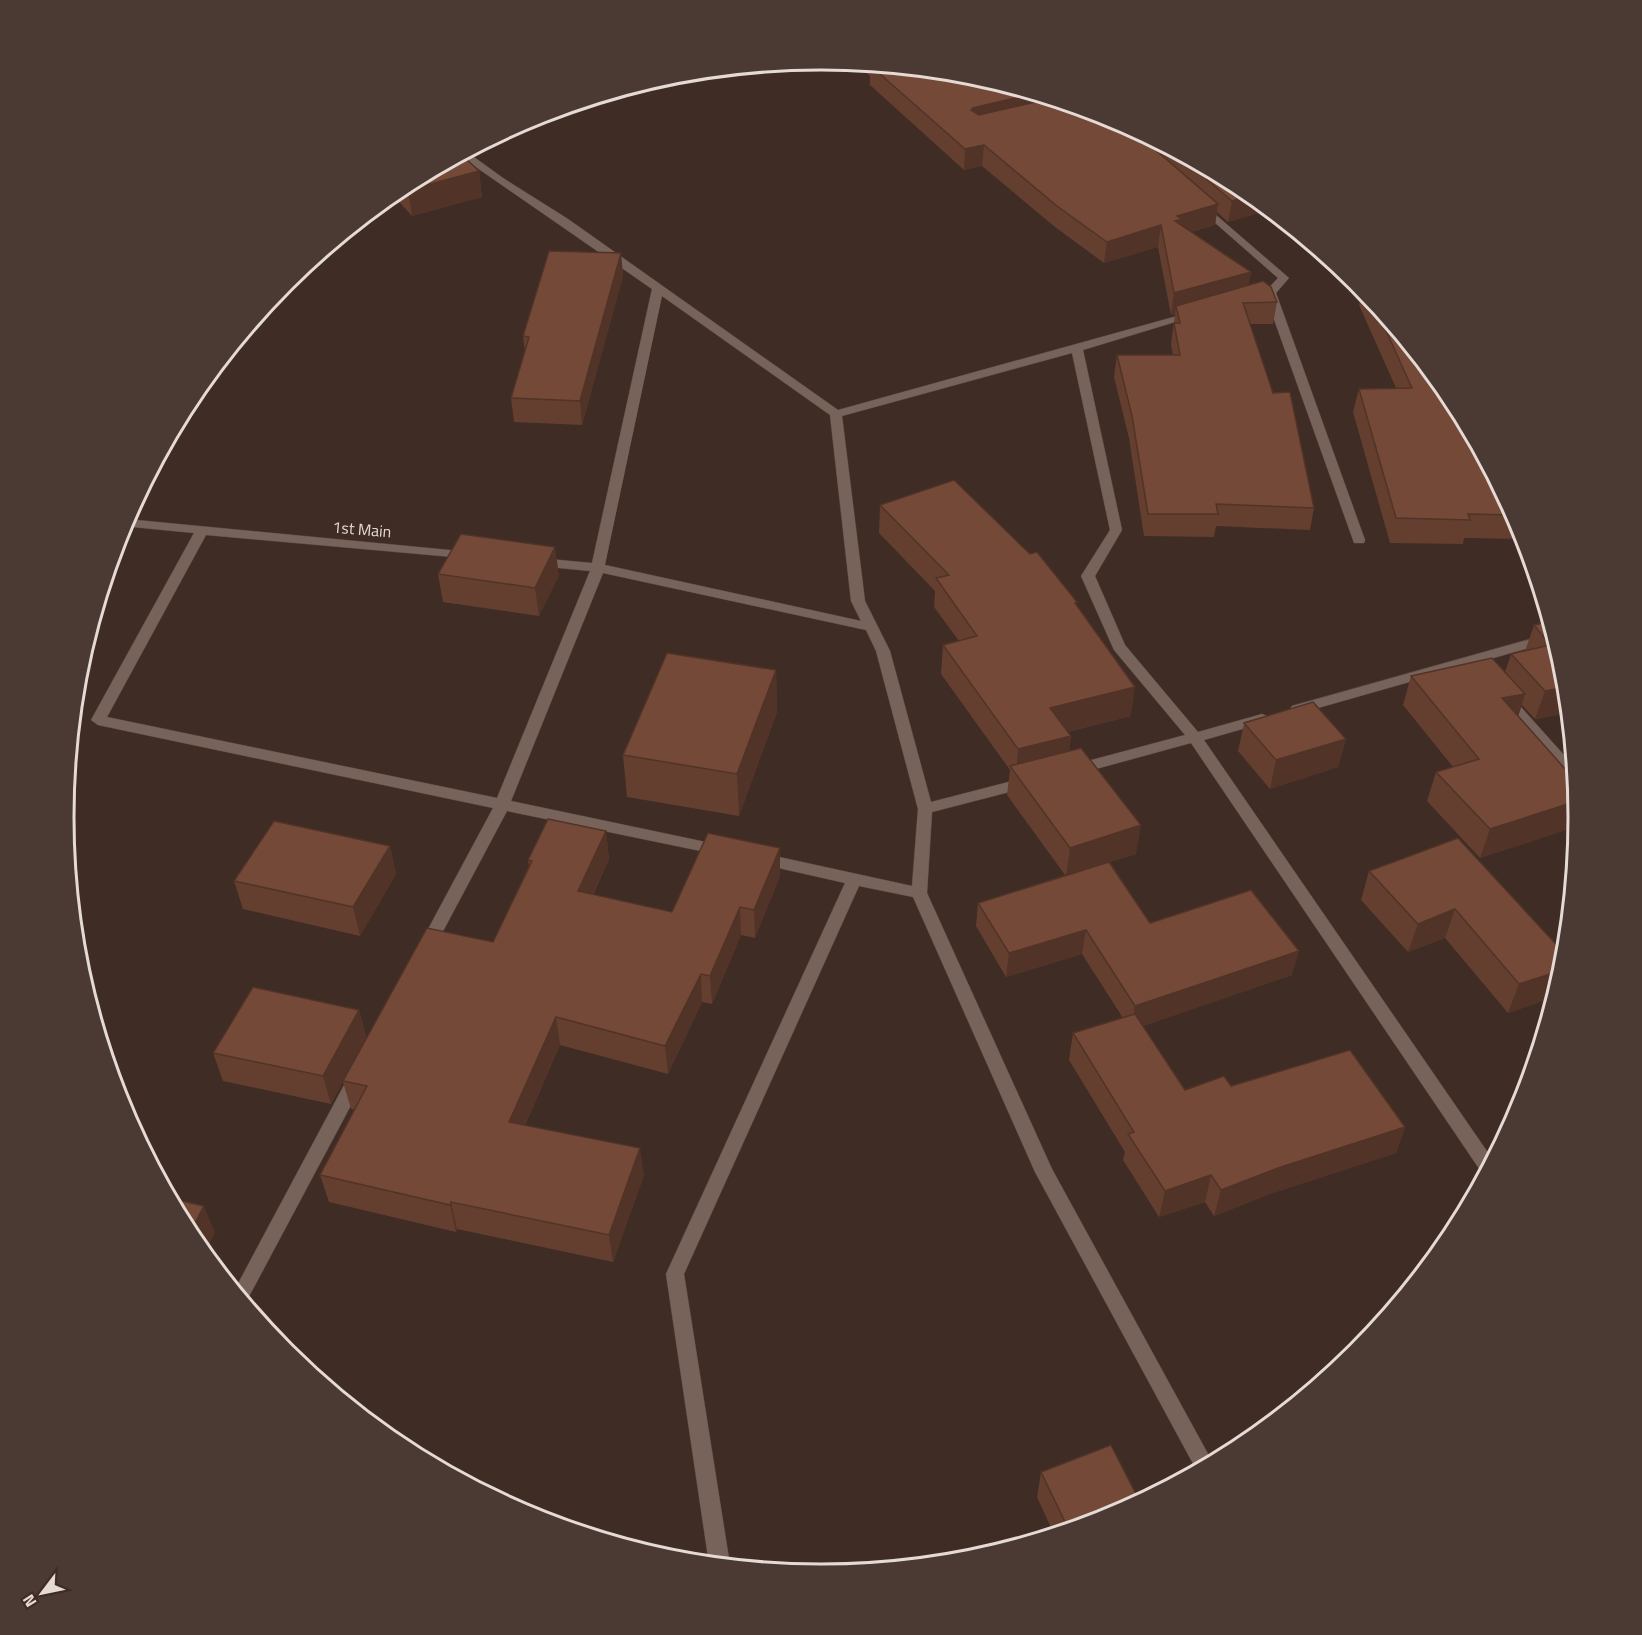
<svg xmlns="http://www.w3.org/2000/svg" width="1642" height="1635" font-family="'Titillium Web',sans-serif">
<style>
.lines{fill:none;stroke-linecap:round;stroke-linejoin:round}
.street-casing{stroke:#564742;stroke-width:1}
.street{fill:#78635b;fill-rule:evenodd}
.wall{fill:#643f30}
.shaded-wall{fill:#513327}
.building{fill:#744938;stroke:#513327;stroke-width:1.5}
.labels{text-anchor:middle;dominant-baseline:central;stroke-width:5;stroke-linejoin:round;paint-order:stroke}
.street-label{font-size:16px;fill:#e6dad5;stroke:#3e2c25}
.rim{fill:none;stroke:#e6dad5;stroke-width:3}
</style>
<rect width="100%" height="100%" fill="#3e2c25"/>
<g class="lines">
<defs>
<g id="street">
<path d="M467,152L503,178L568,219L838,410L1188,313L1192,312L1198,315L1083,350L1122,530L1095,576L1125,645L1198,732L1262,714L1267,716L1269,719L1267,722L1204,740L1493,1160L1485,1174L1482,1173L1191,743L1074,775L1067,770L1069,766L1185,735L1114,650L1081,576L1110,530L1072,353L842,416L865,601L890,651L931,802L1028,777L1035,782L1033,786L932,812L927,893L1052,1169L1213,1463L1197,1471L1035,1172L913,897L859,886L684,1274L730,1565L709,1564L666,1274L845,883L756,863L753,859L756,855L761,853L912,886L918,809L876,651L866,630L603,573L511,801L720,845L725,846L728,850L725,854L720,855L507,811L433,950H421L419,946L493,808L98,725L91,720L194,533L122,526L126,519L470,552L476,556L475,559L206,535L107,717L497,798L590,571L538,566L531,562L538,558L592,563L652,289L460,156ZM662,296L830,415L851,601L861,621L605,565Z"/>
<path d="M1201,202L1289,278L1276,293L1365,540L1364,543H1354L1353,540L1266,297L1263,294L1278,278L1197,207L1196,205Z"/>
<path d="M1545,635L1552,639L1550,642L1297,714L1290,709L1292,706Z"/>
<path d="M1507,695L1512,697L1573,765L1575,780L1569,779L1502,703L1500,700Z"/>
<path d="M356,1072L362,1074L365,1079L245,1304L234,1291L350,1074Z"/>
</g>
</defs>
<use href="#street" class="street-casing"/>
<use href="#street" class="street"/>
</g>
<g class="wall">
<path d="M855,63L969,75L1111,118L1242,188L1269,210L1228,222L1217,212L1215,225L1191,232L1251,272L1248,285L1277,302L1273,324H1250L1273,393L1314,508L1310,530L1216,526L1214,537L1144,536L1129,438L1114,377L1117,355H1173L1171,344L1175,314L1171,315L1158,247L1104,263L1055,227L982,166L964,170L870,85V76Z"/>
<path d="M462,155L479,171L482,197L412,216L392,194L400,187Z"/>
<path d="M621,253L623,276L582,425L514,422L511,398L525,352L523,336Z"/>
<path d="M1353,279L1357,282L1451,397L1521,528L1524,539L1464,538L1463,544L1390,543L1353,412L1359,389L1396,388L1359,305L1362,294Z"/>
<path d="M880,505L1077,606L1131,716L1068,732L1071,736L1069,751L1136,854L1110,862L1150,923L1292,975L1143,1026L1185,1090L1231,1086L1405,1127L1396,1153L1270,1194L1214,1216L1205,1202L1159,1217L1123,1160L1125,1152L1069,1060L1073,1033L1123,1018L1082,954L1006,977L976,926L978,903L1065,875L1007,795L1010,770L941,674L943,645L959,641L934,607L935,591L879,533Z"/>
<path d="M438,574L559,575L539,616L443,602Z"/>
<path d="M1549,622L1564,670L1568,713L1535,719L1522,705L1518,716L1578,818V826L1480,858L1427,801L1436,772L1453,767L1403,705L1411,676L1505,672L1511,654L1525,651L1534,625Z"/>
<path d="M776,670L777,712L739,816L627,797L623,755Z"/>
<path d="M1244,723L1346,739L1338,767L1270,789L1238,751Z"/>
<path d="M606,831L609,859L593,895L672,912L780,848V876L755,938L741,935L712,1004L702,1002L668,1074L560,1045L525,1125L644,1175L613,1262L457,1229L456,1232L329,1202L320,1175L355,1110L351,1109L343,1082L331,1104L223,1081L213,1053L359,1010L367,1039L493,942L529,866L528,860Z"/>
<path d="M390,846L396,874L360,936L243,909L234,881Z"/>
<path d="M1369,871L1565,954L1554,997L1508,1013L1445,938L1408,952L1361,900Z"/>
<path d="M1041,1472L1111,1517L1054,1534L1037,1497Z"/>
</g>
<g class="shaded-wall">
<path d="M1032,94L1068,105L971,128V110L973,108Z"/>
<path d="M984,145L982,166L964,170L965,149Z"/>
<path d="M479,171L482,197L412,216L408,190Z"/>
<path d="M1251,195L1269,210L1228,222L1232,201Z"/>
<path d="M1218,204L1215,225L1179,235L1172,242L1177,216Z"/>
<path d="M1161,225L1158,247L1104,263L1107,242Z"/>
<path d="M621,253L623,276L582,425L580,401Z"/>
<path d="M1251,272L1247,294L1176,306L1175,314L1171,315L1174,293Z"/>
<path d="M555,547L559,575L539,616L535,588Z"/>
<path d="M776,670L777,712L739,816L737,774Z"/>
<path d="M1135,687L1131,716L1047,737L1050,708Z"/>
<path d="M1566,687L1568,713L1535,719L1545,691Z"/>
<path d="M1525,694L1516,723L1502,698Z"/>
<path d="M1071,736L1068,764L1016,774L1018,749Z"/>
<path d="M1346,739L1338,767L1270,789L1276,760Z"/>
<path d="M1577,801L1578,818V826L1480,858L1490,829Z"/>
<path d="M1141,825L1136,854L1066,876L1070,848Z"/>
<path d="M606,831L609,859L581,919L578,891Z"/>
<path d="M390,846L396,874L360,936L353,907Z"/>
<path d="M780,848V876L755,938L754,910Z"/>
<path d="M740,907L741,935L712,1004L710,976Z"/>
<path d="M1455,909L1445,938L1408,952L1418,924Z"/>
<path d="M1086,930L1082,954L1006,977L1009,953Z"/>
<path d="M1299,951L1292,975L1131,1030L1135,1006Z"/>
<path d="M1563,970L1554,997L1508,1013L1519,984Z"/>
<path d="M701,974L702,1002L668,1074L665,1046Z"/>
<path d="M359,1010L367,1039L331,1104L323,1076Z"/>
<path d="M556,1017L560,1045L514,1149L509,1122Z"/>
<path d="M1405,1127L1396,1153L1270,1194L1214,1216L1221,1190L1278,1168Z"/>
<path d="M640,1148L644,1175L613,1262L609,1235Z"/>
<path d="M1211,1175L1205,1202L1159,1217L1165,1191Z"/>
<path d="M451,1202L457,1229L456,1232L450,1205Z"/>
<path d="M204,1206L215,1233L204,1254L189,1234Z"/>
</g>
<g class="building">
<path d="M872,65L969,75L1032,94L973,108L971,110L979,115L1049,99L1111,118L1129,127L1218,204L1177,216L1182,219L1175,221L1251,272L1174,293L1161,225L1107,242L1057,206L984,145L965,149L871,66Z"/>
<path d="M1176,153L1242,188L1251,195L1232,201Z"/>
<path d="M462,155L479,171L408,190L404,186Z"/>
<path d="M549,251L621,253L580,401L511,398L529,337L523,336Z"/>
<path d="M1263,281L1271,287L1277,302L1243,303L1273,393L1290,392L1314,508L1216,504L1218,514H1148L1132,416L1117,355H1180L1174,323H1180L1176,306Z"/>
<path d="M1373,302L1451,397L1514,515L1468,514L1470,520L1396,518L1359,389L1412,388Z"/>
<path d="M954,480L1030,554L1037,552L1077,602L1075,603L1135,687L1050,708L1071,736L1018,749L943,645L977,636L936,578L949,575L880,505Z"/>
<path d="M461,534L555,547L535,588L438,574Z"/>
<path d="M1549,622L1564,670L1566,687L1545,691L1511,654L1550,645L1534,625Z"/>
<path d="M667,653L776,670L737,774L623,755Z"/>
<path d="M1492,658L1525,694L1502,698L1575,780L1577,801L1490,829L1436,772L1479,759L1411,676Z"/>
<path d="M1313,702L1346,739L1276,760L1244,723Z"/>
<path d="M1081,748L1141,825L1070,848L1010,766Z"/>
<path d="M548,819L606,831L578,891L672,912L708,833L780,848L754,910L740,907L710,976L701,974L665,1046L556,1017L509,1122L640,1148L609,1235L451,1202L450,1205L320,1175L367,1086L343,1081L427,928L493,942L532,861L528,860Z"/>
<path d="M274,821L390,846L353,907L234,881Z"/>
<path d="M1458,838L1565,954L1563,970L1519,984L1455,909L1418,924L1369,871Z"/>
<path d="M1109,862L1150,923L1251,890L1299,951L1135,1006L1086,930L1009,953L978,903Z"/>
<path d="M253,987L359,1010L323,1076L213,1053Z"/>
<path d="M1135,1014L1185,1090L1224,1076L1231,1086L1350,1050L1405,1127L1278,1168L1221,1190L1211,1175L1165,1191L1128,1134L1134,1132L1073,1033Z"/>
<path d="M169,1198L204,1206L189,1234Z"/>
<path d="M1111,1445L1140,1502L1111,1517L1069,1530L1041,1472Z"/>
</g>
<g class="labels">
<g class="street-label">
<text transform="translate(362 529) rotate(5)">1st Main</text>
</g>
</g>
<path d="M0 0H1642V1635H0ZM74 817a747 747 0 1 1 1494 0a747 747 0 1 1-1494 0Z" fill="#4b3a33" fill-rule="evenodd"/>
<path class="rim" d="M74 817a747 747 0 1 1 1494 0a747 747 0 1 1-1494 0Z"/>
<g transform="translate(42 1593) rotate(238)" stroke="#3e2c25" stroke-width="4.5" paint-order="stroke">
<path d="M0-4.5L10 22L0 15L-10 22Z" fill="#e6dad5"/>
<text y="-9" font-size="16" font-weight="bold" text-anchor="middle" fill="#e6dad5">N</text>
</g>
</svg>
